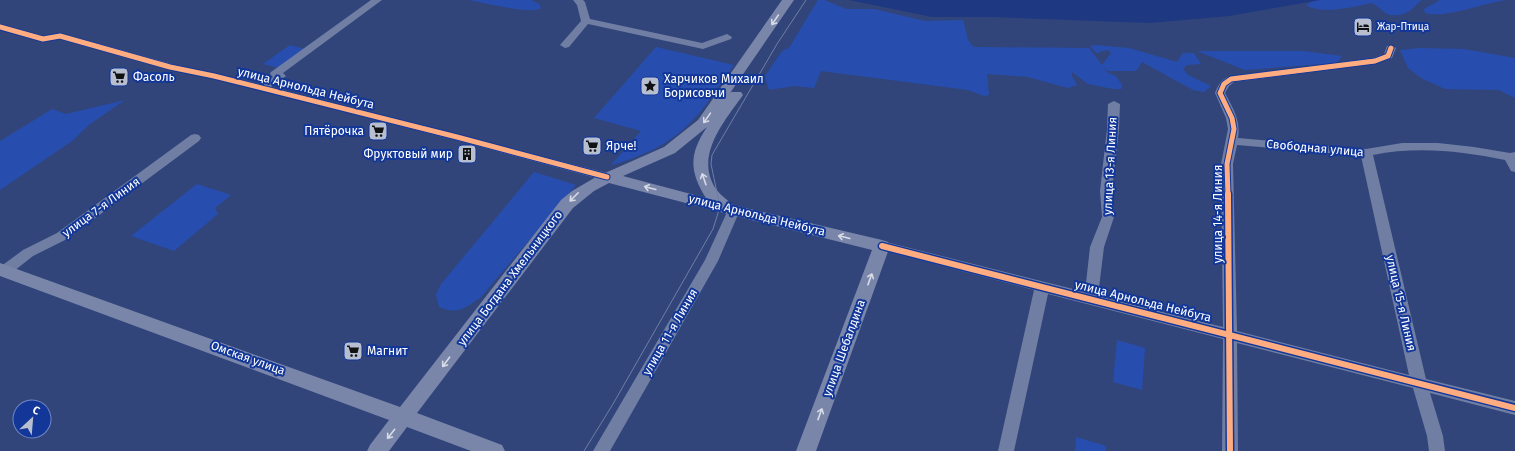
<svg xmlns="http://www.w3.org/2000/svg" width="1515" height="451" font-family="'Fira Sans',sans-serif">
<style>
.green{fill:#274eaf}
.water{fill:#1e3881}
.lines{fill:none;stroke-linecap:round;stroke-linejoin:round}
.minor{fill:#707ea4;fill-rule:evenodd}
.major{fill:#7986aa;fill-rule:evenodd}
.tram{stroke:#717ea4;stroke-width:1}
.cycleway-far1-casing{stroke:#123799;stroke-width:7}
.cycleway-casing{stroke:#123799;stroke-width:9}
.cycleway-far1{stroke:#ffac80;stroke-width:5}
.cycleway{stroke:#ffac80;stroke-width:6}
.oneway{stroke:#d7dbe6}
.labels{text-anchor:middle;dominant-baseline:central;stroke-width:4;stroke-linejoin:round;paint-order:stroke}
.far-poi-label{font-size:10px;fill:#fff;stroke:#123799;text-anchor:start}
.poi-label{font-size:12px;fill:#fff;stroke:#123799;text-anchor:start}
.street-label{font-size:12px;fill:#fff;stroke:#123799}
</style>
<rect width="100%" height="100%" fill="#31457a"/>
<g class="green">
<path d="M468,0H531L539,4L541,8C531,15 482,2 468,0Z"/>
<path d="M818,0H824L846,9H874L925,21L963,20L968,40L974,47L1089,48L1102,65L1111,53L1108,50L1096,53L1090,46L1095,45L1129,48L1177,62L1183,53H1194L1201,64L1187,65L1183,69L1188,75L1211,86L1204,92L1193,90L1142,62L1136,71H1108L1103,67L1108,73L1116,76L1122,85L1121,89H1113L1088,84L1072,72V76L1077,85L1068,88L1028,77L987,74L989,95L984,96L968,90L821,71L814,88L794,86L769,90L765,76L782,51L789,48Z"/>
<path d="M1315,0H1423C1417,2 1415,7 1411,10C1405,15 1390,18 1384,12C1379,8 1377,5 1371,3C1354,7 1321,15 1306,5Z"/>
<path d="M1440,0H1508C1485,2 1447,19 1425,13L1424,9Z"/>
<path d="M290,45L305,49L279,68L263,64Z"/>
<path d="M656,47L734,65C719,85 706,108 687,126C666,146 638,158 611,165L641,131L594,118Z"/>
<path d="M1419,48L1464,49L1515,58V98L1499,90L1445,89L1421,78L1408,68L1400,50Z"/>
<path d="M1197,51H1303L1342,56L1337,63L1245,70Z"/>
<path d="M125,100L90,124L72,141L0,190V141L52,109L66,114Z"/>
<path d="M534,172L576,185L481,297C466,308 457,315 439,307L436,295L441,284Z"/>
<path d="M197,184L231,195L215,208L218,214L174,251L131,236Z"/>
<path d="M1117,340L1145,348L1142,390L1113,382Z"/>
<path d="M1076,437L1106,446V451H1075Z"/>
</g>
<path class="water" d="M849,0H1320L1229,16L1150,23L991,17H932Z"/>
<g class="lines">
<g class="minor">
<path d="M371,0H382L283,73L286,76L271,87L607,173L611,174L613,177L611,180L607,181L455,140L214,79L166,69L60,39L43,42L0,30V24L43,36L60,33L172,64L260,84L273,77L270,74L271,72Z"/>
<path d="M573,0H583L585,2L590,19L702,43L727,34L732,37L731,39L703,49L588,24L569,47L565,48L560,45L581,21L577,5Z"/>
<path d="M1391,45L1396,48L1392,58L1375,64L1234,82L1229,86L1225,93C1233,108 1241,121 1238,138L1366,149L1402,143H1438L1474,147L1510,153L1515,152V172L1511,171L1505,160C1461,151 1417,146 1373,155L1426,379L1515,401V415L1430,393L1443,436L1445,451H1429L1427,436L1413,388L1237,343L1238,451H1222L1223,339L1048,294L1014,451H998L1034,290L877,249L875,246L877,243L882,241L1085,292L1090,247L1102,217L1100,191L1107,129L1108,104L1114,101L1120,104L1119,129L1112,191L1114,217L1104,247L1098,296L1223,327L1221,164L1228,129L1226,118L1215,93C1218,85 1222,78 1231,76L1373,58L1384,54L1387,46ZM1237,145L1361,156L1409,375L1237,331L1233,164Z"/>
<path d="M195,134L199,135L201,138L199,141L67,239L33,256L9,275L4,276L0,275V267L23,250L57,233L191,135Z"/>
<path d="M734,206L739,207L740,210L718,261L610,451H593L705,260L728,210L729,207Z"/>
</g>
<path class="major" d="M782,0H794L728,96L731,92H741L743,95C726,119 698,151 712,182C716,192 725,198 733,205L882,240L888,242L890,246L816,451H796L872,250L728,214L609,183L594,191L573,208L417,413L502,445L505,451H471L407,427L389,451H367L370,445L389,420L0,276V263L400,407L561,200L572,191L596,177L664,147L698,120ZM707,127C689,154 689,171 706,198L623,176L675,153Z"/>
<path class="tram" d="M584,451L613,404L713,229L720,207L711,164L712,155L777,44L806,0"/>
<defs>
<g id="cycleway-far1">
<path d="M0,27L43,39L60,36L170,67L214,76L457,137L607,177"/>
<path d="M1228,195L1227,164L1234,129L1232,118L1220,93L1224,84L1231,79L1375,61L1388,56L1391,48"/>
</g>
<g id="cycleway">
<path d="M1228,194L1230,451"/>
<path d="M882,246L1515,408"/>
</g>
</defs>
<use href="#cycleway-far1" class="cycleway-far1-casing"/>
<use href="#cycleway" class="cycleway-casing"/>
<use href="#cycleway-far1" class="cycleway-far1"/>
<use href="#cycleway" class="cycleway"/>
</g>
<defs><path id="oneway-shaft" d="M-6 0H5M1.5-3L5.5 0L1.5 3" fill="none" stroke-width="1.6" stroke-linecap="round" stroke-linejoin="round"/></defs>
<g class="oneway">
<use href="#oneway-shaft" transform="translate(775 20) rotate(124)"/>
<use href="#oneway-shaft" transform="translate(707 118) rotate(125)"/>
<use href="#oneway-shaft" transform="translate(704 179) rotate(-109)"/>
<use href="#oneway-shaft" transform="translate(650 188) rotate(-165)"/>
<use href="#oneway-shaft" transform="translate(574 197) rotate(135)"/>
<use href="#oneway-shaft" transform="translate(844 237) rotate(-166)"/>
<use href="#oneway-shaft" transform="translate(870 279) rotate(-70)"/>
<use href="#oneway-shaft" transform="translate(446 362) rotate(127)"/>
<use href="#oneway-shaft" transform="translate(820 414) rotate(-70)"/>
<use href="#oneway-shaft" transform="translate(391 434) rotate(128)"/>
</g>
<defs>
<symbol id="hotel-square" viewBox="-11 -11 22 22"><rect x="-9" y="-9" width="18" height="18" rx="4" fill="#b7bed0" stroke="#123799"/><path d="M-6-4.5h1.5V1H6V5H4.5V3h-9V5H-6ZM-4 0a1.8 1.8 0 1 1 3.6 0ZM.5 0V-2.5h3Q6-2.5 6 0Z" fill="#111"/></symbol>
<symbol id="supermarket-square" viewBox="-11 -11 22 22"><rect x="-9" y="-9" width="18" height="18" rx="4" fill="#b7bed0" stroke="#123799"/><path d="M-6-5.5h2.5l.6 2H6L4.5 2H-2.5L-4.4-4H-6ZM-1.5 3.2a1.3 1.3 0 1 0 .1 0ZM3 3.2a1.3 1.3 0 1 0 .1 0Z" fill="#111"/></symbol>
<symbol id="sight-square" viewBox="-11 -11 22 22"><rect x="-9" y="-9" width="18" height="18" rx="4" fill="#b7bed0" stroke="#123799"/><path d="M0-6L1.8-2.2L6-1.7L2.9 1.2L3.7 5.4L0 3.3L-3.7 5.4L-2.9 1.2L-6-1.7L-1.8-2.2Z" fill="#111"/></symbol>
<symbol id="building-square" viewBox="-11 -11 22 22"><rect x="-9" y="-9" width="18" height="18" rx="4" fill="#b7bed0" stroke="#123799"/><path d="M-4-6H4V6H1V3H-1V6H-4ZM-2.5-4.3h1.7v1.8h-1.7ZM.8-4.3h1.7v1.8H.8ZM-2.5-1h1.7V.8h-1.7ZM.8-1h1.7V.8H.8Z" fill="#111"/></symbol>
</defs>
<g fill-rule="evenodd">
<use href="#hotel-square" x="1352" y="16" width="22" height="22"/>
<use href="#supermarket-square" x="108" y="66" width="22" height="22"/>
<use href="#sight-square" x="639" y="75" width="22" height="22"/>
<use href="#supermarket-square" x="367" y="120" width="22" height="22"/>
<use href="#supermarket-square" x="581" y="135" width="22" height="22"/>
<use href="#building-square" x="456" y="143" width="22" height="22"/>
<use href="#supermarket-square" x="342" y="340" width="22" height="22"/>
</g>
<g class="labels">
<g class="far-poi-label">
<text x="1377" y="27">Жар-Птица</text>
</g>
<g class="poi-label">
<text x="133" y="77">Фасоль</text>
<text x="664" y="79">Харчиков Михаил<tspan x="664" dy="14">Борисовчи</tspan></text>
<text x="364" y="131" text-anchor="end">Пятёрочка</text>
<text x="606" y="146">Ярче!</text>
<text x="453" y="154" text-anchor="end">Фруктовый мир</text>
<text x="367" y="351">Магнит</text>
</g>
<g class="street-label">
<text transform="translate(306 88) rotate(14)">улица Арнольда Нейбута</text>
<text transform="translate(1315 148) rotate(5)">Свободная улица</text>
<text transform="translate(1110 166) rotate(-87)">улица 13-я Линия</text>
<text transform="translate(101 207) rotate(-36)">улица 7-я Линия</text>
<text transform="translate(1218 214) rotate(-90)">улица 14-я Линия</text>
<text transform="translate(757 215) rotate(14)">улица Арнольда Нейбута</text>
<text transform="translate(510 278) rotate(-53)">улица Богдана Хмельницкого</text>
<text transform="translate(1143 301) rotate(14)">улица Арнольда Нейбута</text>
<text transform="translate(1401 303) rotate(77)">улица 15-я Линия</text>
<text transform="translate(670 332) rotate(-60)">улица 11-я Линия</text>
<text transform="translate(844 348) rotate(-70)">улица Шебалдина</text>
<text transform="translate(248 358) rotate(20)">Омская улица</text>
</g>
</g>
<g transform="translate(32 419) rotate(26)"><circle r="19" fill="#123799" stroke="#7187c2"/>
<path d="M0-3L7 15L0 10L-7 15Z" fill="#b7bed0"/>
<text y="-6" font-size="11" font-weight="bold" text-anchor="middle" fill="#ffffff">С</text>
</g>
</svg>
